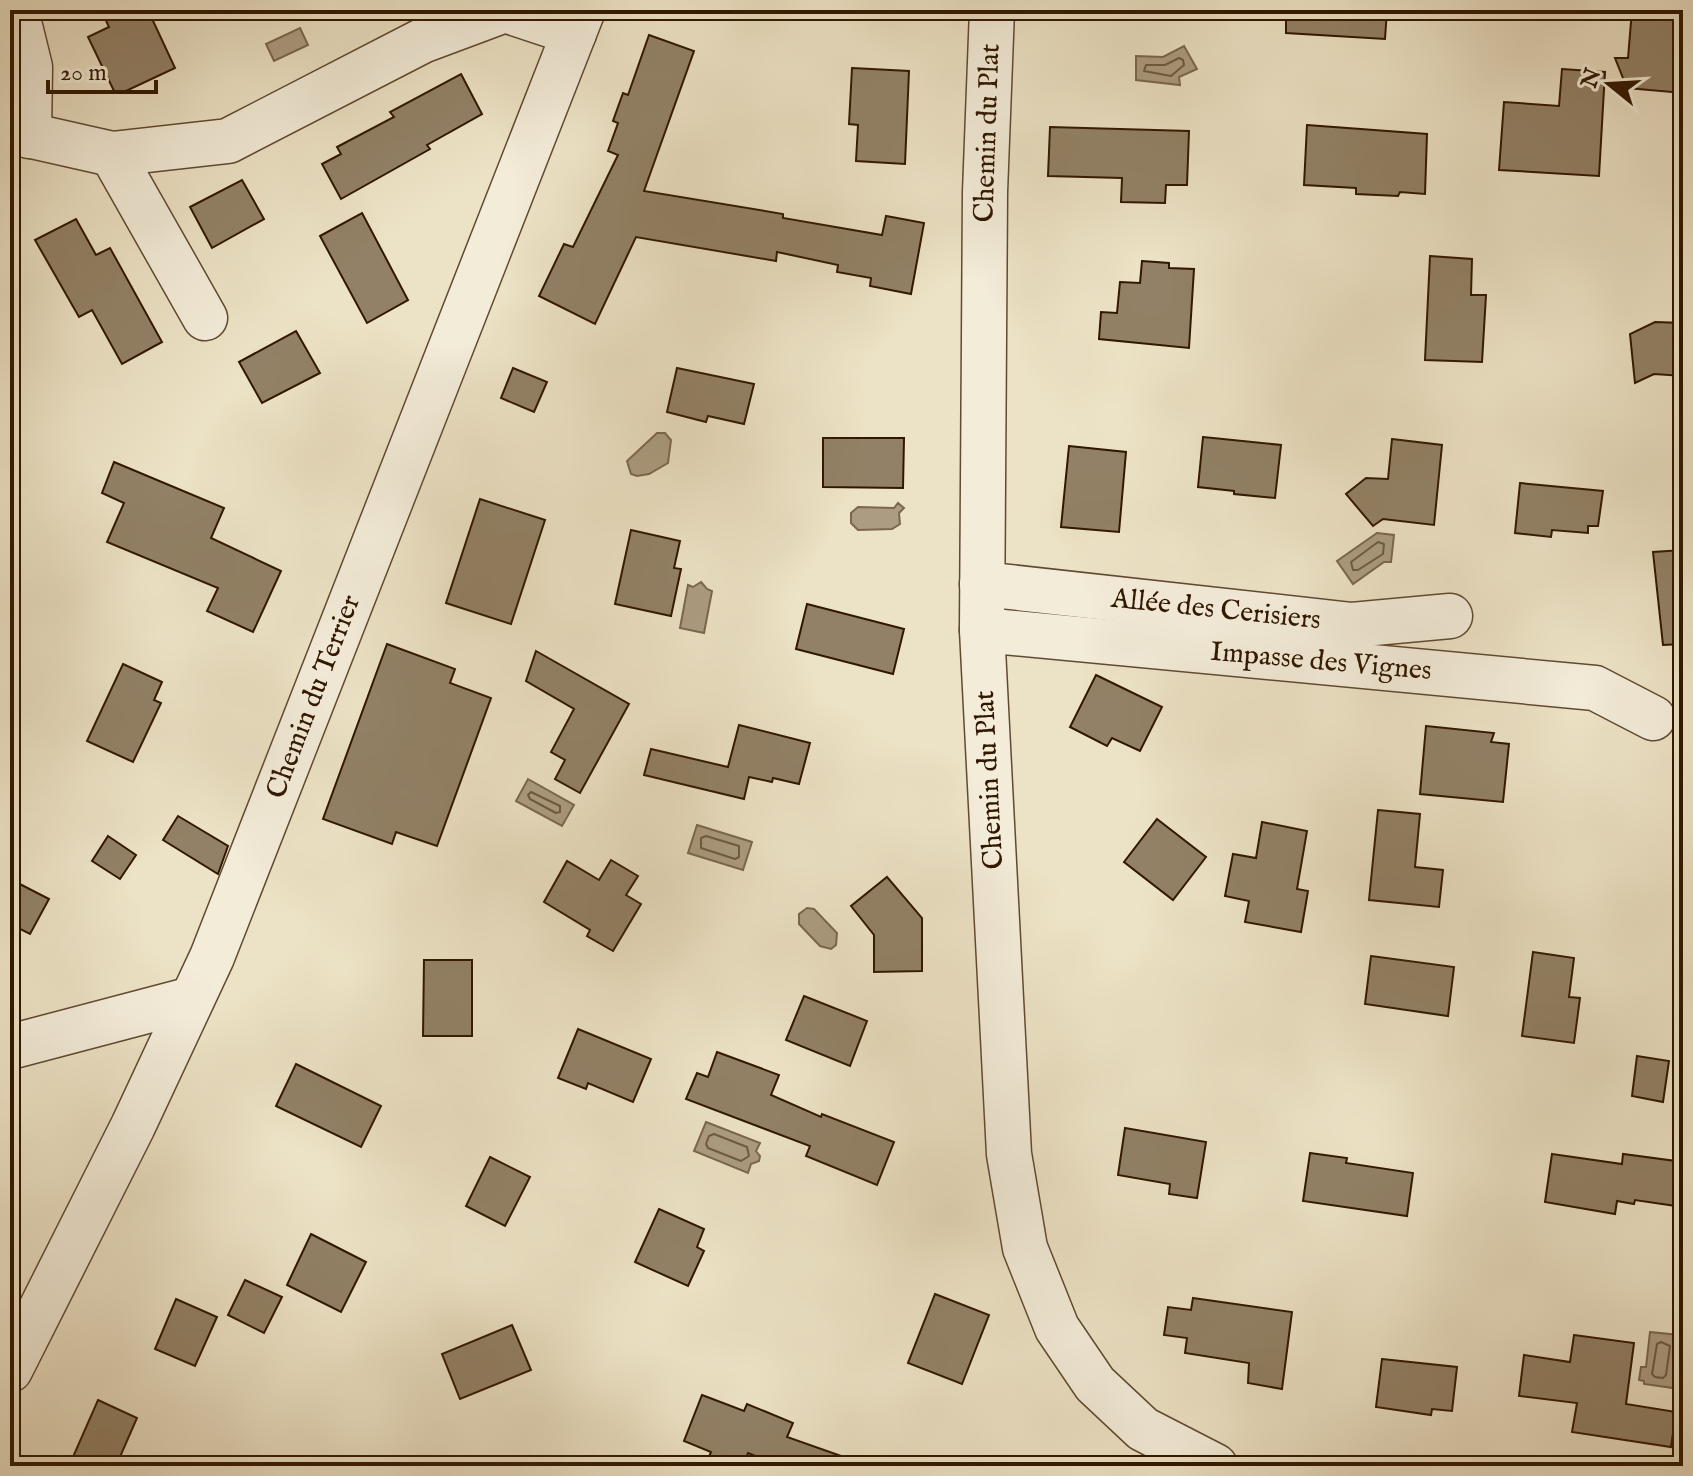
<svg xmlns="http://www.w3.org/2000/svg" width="1693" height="1476" font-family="'IM FELL English',serif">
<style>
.water{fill:#ac9d82;stroke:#7b674e;stroke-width:2}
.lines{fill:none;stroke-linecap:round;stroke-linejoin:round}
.shore{stroke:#6e5a41;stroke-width:2}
.building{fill:#928166;stroke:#311700;stroke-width:2}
.minor-casing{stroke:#604a31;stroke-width:47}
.minor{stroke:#f3ecd9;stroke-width:44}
.labels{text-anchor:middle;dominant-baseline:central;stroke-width:6;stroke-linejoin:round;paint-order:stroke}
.street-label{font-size:28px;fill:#311700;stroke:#f3ecd9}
</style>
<rect width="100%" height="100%" fill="#ece2c5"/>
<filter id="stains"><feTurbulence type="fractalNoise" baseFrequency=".0025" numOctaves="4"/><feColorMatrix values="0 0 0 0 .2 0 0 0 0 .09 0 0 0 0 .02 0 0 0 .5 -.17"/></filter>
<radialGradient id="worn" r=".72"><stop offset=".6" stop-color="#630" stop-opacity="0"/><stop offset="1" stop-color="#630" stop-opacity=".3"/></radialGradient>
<g class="water">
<path d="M300,28L308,45L274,61L266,44Z"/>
<path d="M1184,46L1197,69L1179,77L1180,85L1136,80V56L1163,57Z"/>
<path d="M657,433H665L671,440L668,463L649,474L637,476L631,474L627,461Z"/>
<path d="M898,503L904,508L899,513L900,524L892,529L858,530L851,523V513L858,507L894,508Z"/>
<path d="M1377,533L1394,535L1391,562H1384L1353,584L1337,561Z"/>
<path d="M701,582L707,589L712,591L704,633L680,628L688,585L693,587Z"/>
<path d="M528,779L574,805L562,826L516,801Z"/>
<path d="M697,825L752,842L743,870L688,853Z"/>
<path d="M807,908L814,909L837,933L836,945L831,949L820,946L799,924V914Z"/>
<path d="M706,1122L760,1143L756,1151L760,1156L759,1161L751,1164L748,1173L694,1151Z"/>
<path d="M1650,1332L1679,1335L1673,1388L1644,1384V1381L1639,1380L1641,1367H1646Z"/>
</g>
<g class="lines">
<g class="shore">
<path d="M1179,58L1183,60L1184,65L1171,76L1144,71L1146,65H1165Z"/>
<path d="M1378,542L1384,544L1383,554L1358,570H1353L1351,562Z"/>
<path d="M531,792L560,806V812L556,813L530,799L528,795Z"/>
<path d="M706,836L739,846V857L735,859L701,848V838Z"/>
<path d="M714,1134L747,1147L749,1156L741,1161L708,1148L706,1144L709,1136Z"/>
<path d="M1661,1342L1670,1346L1666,1375L1663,1378L1655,1377L1652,1374L1657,1344Z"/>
</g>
</g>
<g class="building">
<path d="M101,10H148L175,68L126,91H114L88,37L109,27Z"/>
<path d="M1286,10H1387L1385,39L1286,33Z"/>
<path d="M1632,10H1676L1673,43L1683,44V93L1627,88L1615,58H1628Z"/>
<path d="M649,35L694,51L644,191L783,214V218L882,235L886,216L924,223L911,294L870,286L871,278L837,272L838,265L777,252L776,261L636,237L595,324L539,296L564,244L573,247L618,155L608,151L618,123L613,121L623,93L628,95Z"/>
<path d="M852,68L909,71L905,164L856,161L858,125L849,124Z"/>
<path d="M1562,69L1605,72L1599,176L1499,170L1504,102L1559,106Z"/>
<path d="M461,74L482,114L427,145L430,149L341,199L322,164L341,154L337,147L394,117L390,112Z"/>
<path d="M1307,125L1427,134L1425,194L1400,192L1398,196L1356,194V188L1304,185Z"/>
<path d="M1050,127L1189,131L1187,185H1166L1165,203L1121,202L1122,178L1048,176Z"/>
<path d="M242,180L264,219L212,248L190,207Z"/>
<path d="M362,213L408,300L367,323L320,236Z"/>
<path d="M76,219L96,255L110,248L162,342L122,364L92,310L79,317L35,240Z"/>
<path d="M1430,256L1472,259L1471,295H1486L1482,362L1425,360Z"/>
<path d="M1142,261L1169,263V268L1194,269L1189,348L1099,339L1101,312L1117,313L1120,282L1140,283Z"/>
<path d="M1655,322L1683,323V376L1654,374L1635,383L1630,334Z"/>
<path d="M296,331L320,373L262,403L239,362Z"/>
<path d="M513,368L547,382L534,412L501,398Z"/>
<path d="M677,368L754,384L744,424L708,416L706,422L667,412Z"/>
<path d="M1203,437L1281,445L1275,498L1234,494V491L1198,487Z"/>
<path d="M823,438H904L903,488L823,487Z"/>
<path d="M1392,439L1442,445L1434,525L1383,519L1373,526L1346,494L1366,478L1388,479Z"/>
<path d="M1069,446L1126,452L1119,532L1061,527Z"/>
<path d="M114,462L224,508L211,538L281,571L253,632L207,611L218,588L107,542L124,503L102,493Z"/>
<path d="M1520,483L1603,491L1598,526H1588V533L1552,530L1551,537L1515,533Z"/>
<path d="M480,499L545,520L511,624L446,603Z"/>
<path d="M631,530L680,541L674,568L681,569L671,616L615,604Z"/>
<path d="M1683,550V644L1663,645L1653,552Z"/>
<path d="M807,604L904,629L893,674L796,649Z"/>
<path d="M387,644L455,669L450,683L491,698L437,846L396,832L392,844L323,819Z"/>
<path d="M536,651L629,704L580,793L555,779L565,760L551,752L574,709L526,681Z"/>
<path d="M123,664L162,682L154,700L161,703L133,762L87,741Z"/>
<path d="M1096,675L1162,707L1140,751L1112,738L1107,746L1070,727Z"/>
<path d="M739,725L810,743L799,784L773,778L772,782L749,777L744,799L644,775L651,749L728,767Z"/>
<path d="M1426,726L1494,733L1491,742L1509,744L1503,802L1420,794Z"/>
<path d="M1378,810L1420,814L1415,867L1443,870L1439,907L1369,900Z"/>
<path d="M178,816L228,846L218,874L163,840Z"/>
<path d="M1157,819L1206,857L1173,900L1124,862Z"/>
<path d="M1262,822L1307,831L1297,889L1308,891L1301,932L1245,922L1249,901L1225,896L1233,854L1256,858Z"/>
<path d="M108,836L136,855L120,879L92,861Z"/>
<path d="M611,860L638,876L626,895L641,904L613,951L587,936L590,930L544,902L567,861L599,880Z"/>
<path d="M887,877L922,918V971L874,972V935L851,906Z"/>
<path d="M10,879L49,899L30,934L10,924Z"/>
<path d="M1533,952L1574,958L1569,997L1580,998L1574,1043L1522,1036Z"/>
<path d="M1371,956L1454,967L1448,1016L1365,1004Z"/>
<path d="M424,960H472V1036H423Z"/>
<path d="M804,996L867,1021L850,1066L786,1040Z"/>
<path d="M578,1029L651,1059L633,1102L588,1083L586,1089L558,1078Z"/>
<path d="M717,1052L779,1075L771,1095L821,1117L822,1114L894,1142L877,1185L806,1156L810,1146L686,1099L697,1073L708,1077Z"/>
<path d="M1637,1056L1669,1061L1663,1102L1632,1096Z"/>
<path d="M296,1064L381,1106L361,1147L276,1106Z"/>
<path d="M1125,1128L1206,1142L1197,1198L1169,1194L1170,1184L1118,1175Z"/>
<path d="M1310,1153L1347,1158L1346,1163L1413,1173L1407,1216L1303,1201Z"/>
<path d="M1552,1154L1622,1164L1623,1154L1683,1162V1207L1635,1200L1634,1204L1617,1201L1615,1214L1545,1202Z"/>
<path d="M490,1157L530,1177L505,1226L466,1206Z"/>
<path d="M659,1209L704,1229L697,1247L704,1251L688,1286L635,1262Z"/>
<path d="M311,1234L366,1262L341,1312L287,1285Z"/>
<path d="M245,1280L282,1297L264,1333L228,1315Z"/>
<path d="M935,1294L989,1315L962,1384L908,1363Z"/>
<path d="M1193,1298L1292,1312L1282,1389L1248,1383L1249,1363L1185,1353L1187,1338L1164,1335L1168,1307L1191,1310Z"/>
<path d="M176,1299L217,1317L195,1366L155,1349Z"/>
<path d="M512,1325L531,1370L460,1399L442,1354Z"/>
<path d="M1574,1335L1634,1343L1626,1404L1676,1412L1671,1447L1572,1432L1577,1403L1519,1396L1524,1355L1570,1362Z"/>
<path d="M1382,1359L1457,1367L1452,1411L1432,1409L1431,1415L1376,1407Z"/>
<path d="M702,1395L744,1411L747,1404L793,1423L787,1437L858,1462L857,1466H781L748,1453L743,1466H705L711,1452L684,1441Z"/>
<path d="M98,1400L137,1418L116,1466H69Z"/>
</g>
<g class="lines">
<defs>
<g id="minor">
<path d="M16,10L30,67L29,136"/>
<path d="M992,10L985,192L982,630L1009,1154L1025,1248L1057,1328L1095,1384L1143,1429L1215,1466"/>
<path d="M10,131L112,154L228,141L422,41L505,10L574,33"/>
<path d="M112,154L205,318"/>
<path d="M982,584L1352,625L1450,616"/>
<path d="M982,630L1595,688L1653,718"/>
<path d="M10,1047L192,999"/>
<path d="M10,1370L133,1126L212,957L583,10"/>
</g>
</defs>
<use href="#minor" class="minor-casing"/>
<use href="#minor" class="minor"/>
</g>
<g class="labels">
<g class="street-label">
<text transform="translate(988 133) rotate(-88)">Chemin du Plat</text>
<text transform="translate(1216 610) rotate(6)">Allée des Cerisiers</text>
<text transform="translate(1321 662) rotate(5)">Impasse des Vignes</text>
<text transform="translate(314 697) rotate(-69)">Chemin du Terrier</text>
<text transform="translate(990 780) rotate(-93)">Chemin du Plat</text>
</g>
</g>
<rect width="1693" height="1476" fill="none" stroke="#ece2c5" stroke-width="40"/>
<rect x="12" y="12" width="1669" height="1452" fill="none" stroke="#311700" stroke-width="4"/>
<rect x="20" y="20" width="1653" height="1436" fill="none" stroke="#311700" stroke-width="2"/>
<g transform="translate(1609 84) rotate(288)" stroke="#f3ecd9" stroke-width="6" paint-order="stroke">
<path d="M0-6L14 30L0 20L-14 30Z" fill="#311700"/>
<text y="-12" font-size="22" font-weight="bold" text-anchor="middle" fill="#311700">N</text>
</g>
<path d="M48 80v12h108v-12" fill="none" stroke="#311700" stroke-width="4"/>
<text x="60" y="80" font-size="24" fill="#311700" stroke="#f3ecd9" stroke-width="6" paint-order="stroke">20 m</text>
<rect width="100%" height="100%" filter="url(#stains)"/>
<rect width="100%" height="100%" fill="url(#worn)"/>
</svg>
